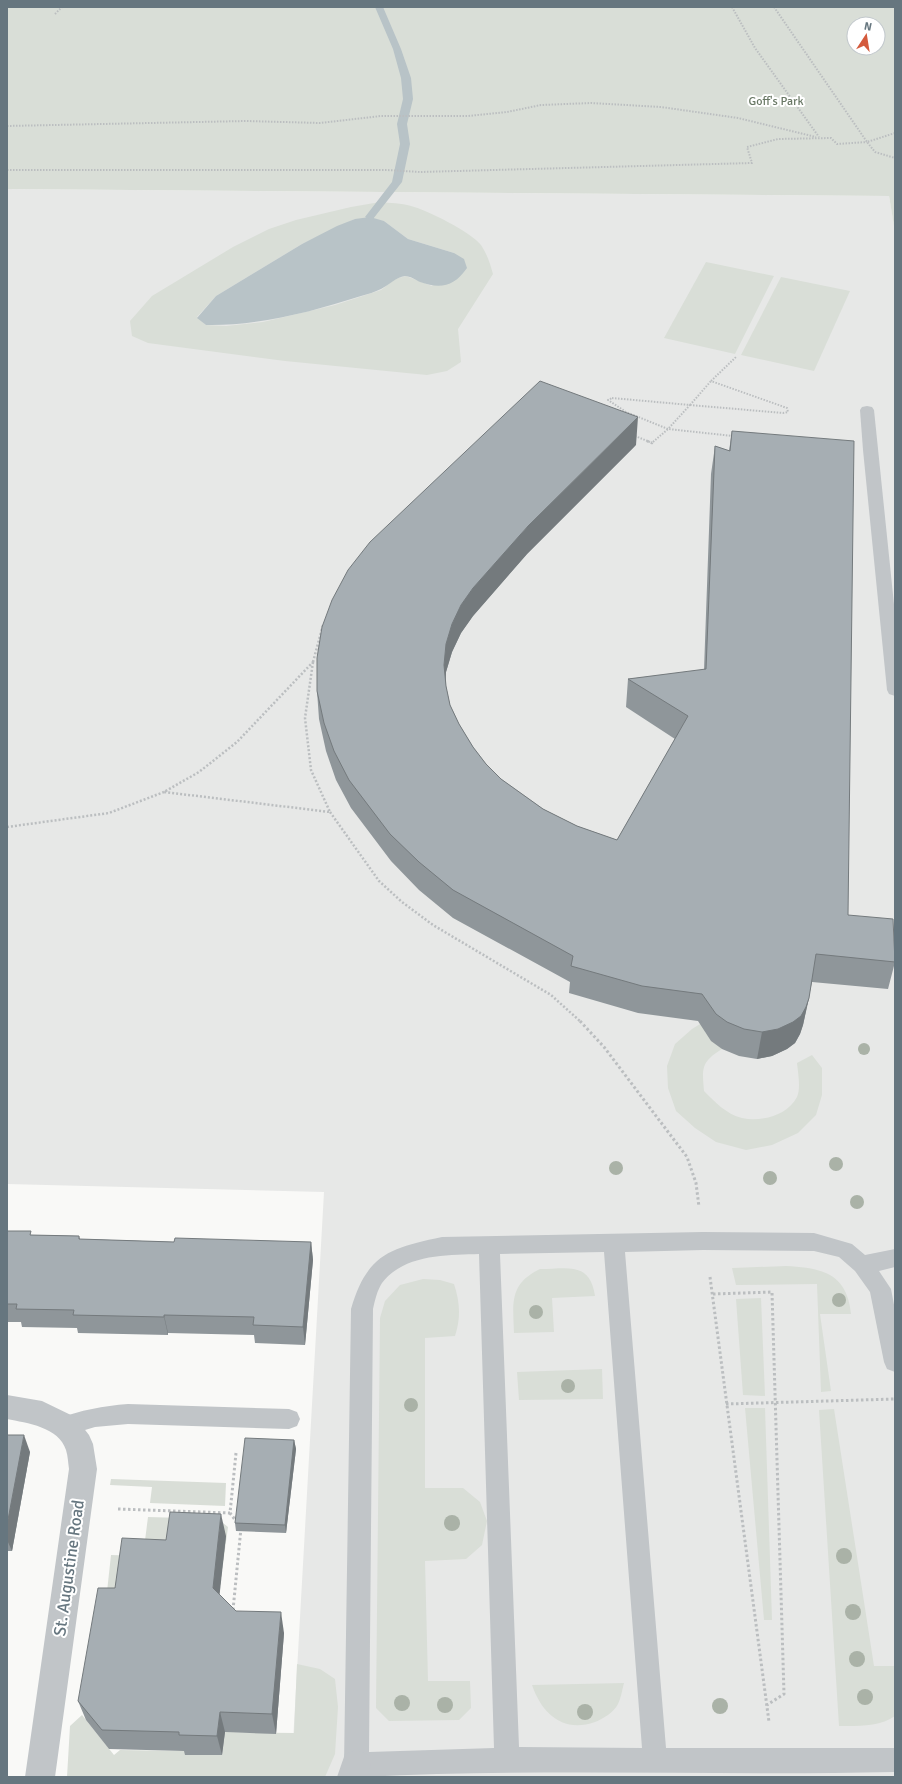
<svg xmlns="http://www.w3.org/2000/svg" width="902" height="1784" font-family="Signika,sans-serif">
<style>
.built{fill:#e7e8e7}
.green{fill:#d9ded7;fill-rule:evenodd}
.water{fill:#b8c3c7}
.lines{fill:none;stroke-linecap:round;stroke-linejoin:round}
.stream{fill:#b8c3c7;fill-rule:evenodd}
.path-far2{stroke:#bbbec0;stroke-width:2;stroke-dasharray:1.5 1.5;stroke-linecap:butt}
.path-far1{stroke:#bbbec0;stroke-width:2.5;stroke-dasharray:2 2;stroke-linecap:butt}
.path{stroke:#bbbec0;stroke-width:3;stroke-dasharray:2.5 2.5;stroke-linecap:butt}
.lane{fill:#c1c5c8;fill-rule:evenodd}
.street{fill:#c1c5c8;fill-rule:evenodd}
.tree{fill:#aab2a7}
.wall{fill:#8f969a}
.shaded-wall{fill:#747a7d}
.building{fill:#a6aeb3;stroke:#747a7d}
.labels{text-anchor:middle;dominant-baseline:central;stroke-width:4;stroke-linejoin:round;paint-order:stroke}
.far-park-label{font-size:12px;fill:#697865;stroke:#fff}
.near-street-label{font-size:17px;fill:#66767f;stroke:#fff}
</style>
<rect width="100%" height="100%" fill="#f9f9f7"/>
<path class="built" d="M7,189L889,196L895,230V1777H291L324,1192L7,1184Z"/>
<g class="green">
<path d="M7,7H895V232L889,196L7,189ZM854,24H878V48H854Z"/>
<path d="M380,202C390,203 401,203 411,206C427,210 471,232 481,245C487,254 490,263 493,274L458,329L461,362L447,371L427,375L285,361L148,343L132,336L130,321L152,296L233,247L269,229L296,220L351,207ZM355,219L384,221L408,239L454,253L432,286L406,276L395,279L381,290L335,305L263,322L226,326L206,325L197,317L216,296L302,244Z"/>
<path d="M706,262L774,276L735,354L664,338Z"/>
<path d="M781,277L850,291L814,371L741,355Z"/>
<path d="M705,1021V1032L722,1049C701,1062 702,1068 704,1091C715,1102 726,1114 742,1118C761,1122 787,1116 797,1097C801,1088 798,1073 797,1063L812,1055L822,1068V1095L816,1115L798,1133L772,1145L746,1150L716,1142L695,1128L676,1111L668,1088L667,1066L675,1044L692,1029Z"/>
<path d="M786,1266C822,1268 847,1273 851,1314H820L831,1391L821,1392L817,1284L736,1285L732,1268Z"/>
<path d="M540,1269C567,1269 590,1261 595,1296L552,1298L554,1332L514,1333C513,1303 509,1284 540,1269Z"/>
<path d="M423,1279L440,1280L454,1284C460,1302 461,1318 455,1336L425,1338V1488H463L480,1502L487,1521L482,1545L466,1559L425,1561L428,1681H470L471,1708L459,1720L389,1721L376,1708L380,1318L385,1301L400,1285Z"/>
<path d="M761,1298L765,1396L743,1395L736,1299Z"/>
<path d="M602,1369L603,1399L519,1400L517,1372Z"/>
<path d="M745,1408H765L772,1620H764Z"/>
<path d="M834,1409L874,1666H895V1716C880,1727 857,1726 839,1726L819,1410Z"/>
<path d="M111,1479L226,1483L225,1506L150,1503L152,1487L110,1485Z"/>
<path d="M148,1517L218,1519L228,1527L223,1564H207L105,1610L111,1555L143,1556Z"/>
<path d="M297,1664L320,1669L335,1679L338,1707L335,1754L325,1777H67L70,1726L82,1715L114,1755L120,1750L185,1751V1755H222L225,1732L294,1733Z"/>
<path d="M624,1683C622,1690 621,1698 618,1704C614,1712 603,1719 595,1722C563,1733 542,1714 532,1685Z"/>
</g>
<path class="water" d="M370,217L384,221L408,239L454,253L464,259L467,268C454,287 440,289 420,282C416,280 410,276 405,276C396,277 389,285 381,289C375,292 368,294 361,296C311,312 258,326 206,325L197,318L216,296L302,244L337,226L355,219Z"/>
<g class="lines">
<path class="stream" d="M375,7H383L401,49L411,78L413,99L407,124L410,144L402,182L373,219L370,220L365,217L392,182L400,144L397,124L403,99L401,78L393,49Z"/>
<g class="path-far2">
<path d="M732,7L755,48L819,137"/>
<path d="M774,7L867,142"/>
<path d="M55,14L62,7"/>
<path d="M7,126L246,121L320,123L381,116H468L507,112L541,105L591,103L661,107L738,118L816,137"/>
<path d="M895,133L867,142L875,152L895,158"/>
<path d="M7,170H387L420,172L752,163L747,147L778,139L831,138L837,144L867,142"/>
<path d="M711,381L736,357"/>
<path d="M612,398L690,405L668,429L626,412L608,400Z"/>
<path d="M690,405L783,413L788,412L787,408L711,381"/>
<path d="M690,405L711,381"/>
<path d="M635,436L650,442"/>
<path d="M653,442L668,429L733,436"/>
</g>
<g class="path-far1">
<path d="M647,441L652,443L654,441"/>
<path d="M313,662L323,625"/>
<path d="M313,662L305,718L311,770L330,812L164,792L199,772L237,742Z"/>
<path d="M330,812L379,881L402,902L433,925L551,995L581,1022"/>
<path d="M7,827L109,813L164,792"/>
</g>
<g class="path">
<path d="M580,1021L604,1047L687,1157L696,1183L699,1207"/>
<path d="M710,1277L769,1722"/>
<path d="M713,1294L772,1292L784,1694L767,1705"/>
<path d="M726,1404L895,1399"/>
<path d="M236,1453L230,1513L236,1521"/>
<path d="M118,1509L230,1513"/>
<path d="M233,1610L241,1528"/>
</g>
<g class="lane">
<path d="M867,406L872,407L874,410L895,614V696L889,694L887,690L863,450L860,410L862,407Z"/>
<path d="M703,1232L814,1233L852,1244L865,1255L895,1249V1267L879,1271L891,1289L895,1310V1372L887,1369L884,1362L870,1292L855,1271L839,1257L814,1251L703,1250L625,1252L666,1748H895V1772C718,1776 541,1768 364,1777H355L347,1774L344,1765L351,1309C367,1254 390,1248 442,1237ZM604,1252L642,1748L519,1747L500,1254ZM479,1254L494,1748L369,1752L373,1309C375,1300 377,1291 382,1283C404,1254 447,1255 479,1254Z"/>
<path d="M128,1404L289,1409L297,1412L300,1419L297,1426L289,1429L128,1424L95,1427L65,1436L57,1433L54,1426L57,1419C81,1410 103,1406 128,1404Z"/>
</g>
<g class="street">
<path d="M7,1395L42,1401L75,1417L89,1435L93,1444L97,1469L55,1777H25L69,1469C68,1463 68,1456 66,1450C59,1427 27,1423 7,1419Z"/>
<path d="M356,1750L367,1754L371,1765L367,1777H337L345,1754Z"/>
</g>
</g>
<g class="tree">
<circle cx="864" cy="1049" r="6"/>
<circle cx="836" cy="1164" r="7"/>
<circle cx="616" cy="1168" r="7"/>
<circle cx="770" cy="1178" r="7"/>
<circle cx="857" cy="1202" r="7"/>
<circle cx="839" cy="1300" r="7"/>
<circle cx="536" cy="1312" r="7"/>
<circle cx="568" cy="1386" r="7"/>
<circle cx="411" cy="1405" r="7"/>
<circle cx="452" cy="1523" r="8"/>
<circle cx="844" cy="1556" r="8"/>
<circle cx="853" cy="1612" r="8"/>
<circle cx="857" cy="1659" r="8"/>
<circle cx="865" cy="1697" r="8"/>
<circle cx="402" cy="1703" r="8"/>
<circle cx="445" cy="1705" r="8"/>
<circle cx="720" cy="1706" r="8"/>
<circle cx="585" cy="1712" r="8"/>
</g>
<g class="wall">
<path d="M732,431L848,915L895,962L888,989L812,982L803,1025L800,1034L795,1043L787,1049L772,1056L757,1059L739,1056L722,1049L711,1041L698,1021L638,1013L569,993L570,982L453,918L419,890L391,861L351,808L336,780L326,751L319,719L317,691L636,445L527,554L473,616L461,633L452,652L446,672V686L450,705L459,724L473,747L486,764L501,779L543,809L577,826L617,840L675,739L626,707L628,679L704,670L711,474L715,446L729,451Z"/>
<path d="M7,1231L32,1235L79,1236L80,1239L174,1242H311L313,1260L305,1345L255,1343L254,1335L168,1333V1335L78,1333L77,1328L22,1327L21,1322H7Z"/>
<path d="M7,1435L30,1452L12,1551H7Z"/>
<path d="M294,1440L296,1449L286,1533L236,1531L235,1523Z"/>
<path d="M226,1536L219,1594L236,1611L284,1633L276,1734L225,1732L222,1755H185L184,1751L109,1749L86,1720L78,1701L115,1588L166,1540Z"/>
</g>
<g class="shaded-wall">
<path d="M638,417L636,445L527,554L473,616L461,633L452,652L446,672L444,693V665L446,644L452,624L461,605L473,588L528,526Z"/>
<path d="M809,998L803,1025L800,1034L795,1043L787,1049L772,1056L757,1059L762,1032Z"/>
<path d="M311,1242L313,1260L305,1345L303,1327Z"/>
<path d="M164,1315L168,1333V1335L164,1317Z"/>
<path d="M24,1435L30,1452L12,1551L7,1540V1525Z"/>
<path d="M294,1440L296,1449L286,1533L285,1525Z"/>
<path d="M221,1514L226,1536L218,1609L213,1588Z"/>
<path d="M281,1612L284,1633L276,1734L272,1714Z"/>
<path d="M220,1712L225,1732L222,1755L217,1736Z"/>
</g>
<g class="building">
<path d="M540,381L638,417L528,526L473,588L461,605L452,624L446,644L444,665L446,686L450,705L459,724L473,747L486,764L501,779L543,809L577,826L617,840L688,716L628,679L706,669L715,446L730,451L732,431L854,441L848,915L893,919L895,962L816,954L809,998L806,1007L801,1016L793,1022L778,1029L762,1032L744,1029L727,1022L716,1014L702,994L642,986L571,966L573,956L453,890L419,862L390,834L349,780L334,751L324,723L317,691V658L322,627L332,600L348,570L370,542Z"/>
<path d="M7,1231H31L30,1235L79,1236V1239L174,1242L175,1238L311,1242L303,1327L253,1325L254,1317L164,1315V1317L73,1315L74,1310L16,1309L17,1304H7Z"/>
<path d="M7,1435H24L7,1525Z"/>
<path d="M245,1438L294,1440L285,1525L235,1523Z"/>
<path d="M170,1512L221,1514L213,1588L236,1611L281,1612L272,1714L220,1712L217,1736L179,1735V1732L102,1730L78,1701L98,1588H115L122,1538L166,1540Z"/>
</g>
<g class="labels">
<g class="far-park-label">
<text x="776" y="101">Goff's Park</text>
</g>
<g class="near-street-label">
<text transform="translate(69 1568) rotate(-82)">St. Augustine Road</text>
</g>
</g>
<rect width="902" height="1784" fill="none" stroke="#66767f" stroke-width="16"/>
<g transform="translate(866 36) rotate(12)"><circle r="19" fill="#ffffff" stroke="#c2c8cc"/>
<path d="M0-3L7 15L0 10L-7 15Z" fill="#d45a3c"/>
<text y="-6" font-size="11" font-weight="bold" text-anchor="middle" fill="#66767f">N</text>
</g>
</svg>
